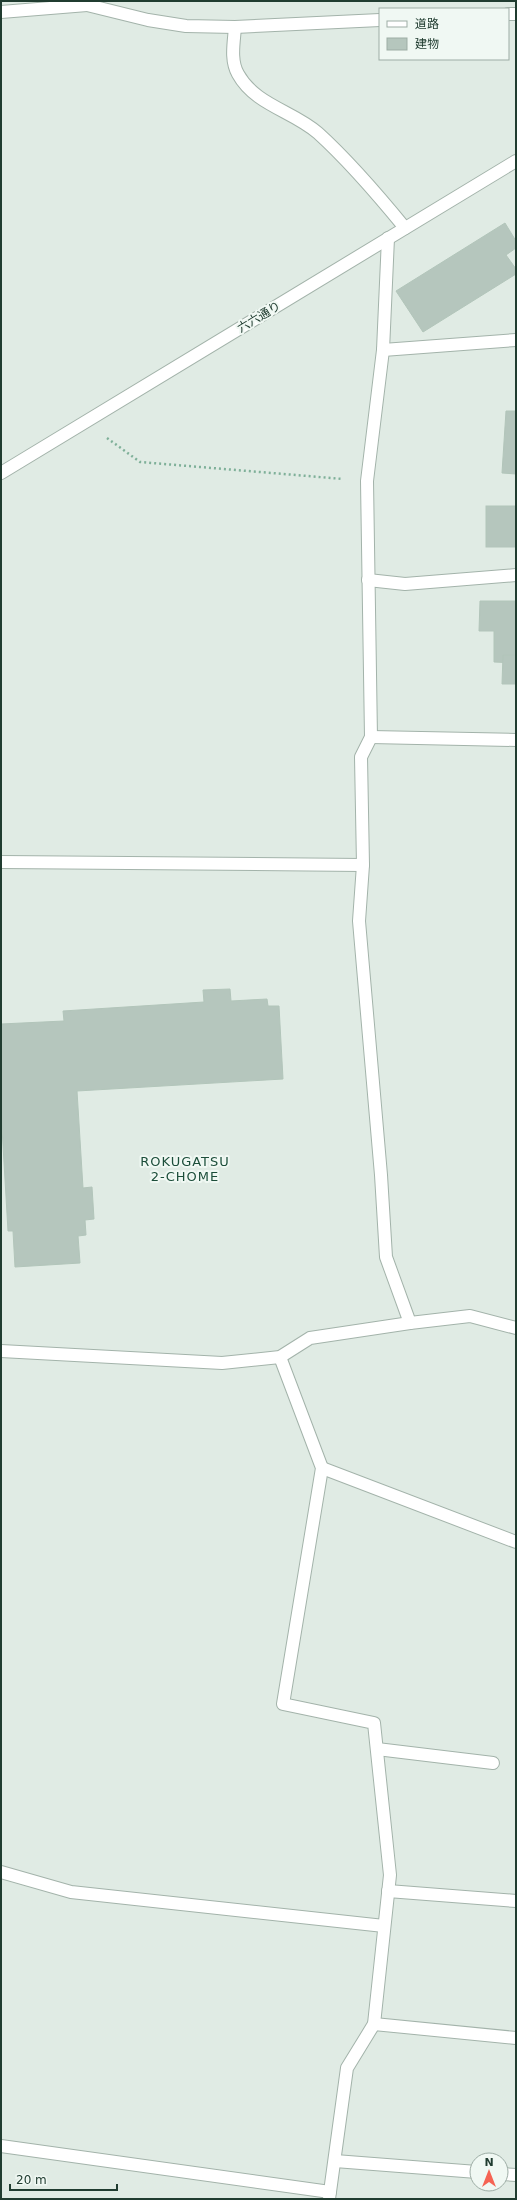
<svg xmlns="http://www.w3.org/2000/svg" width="517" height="2200" font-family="'DejaVu Sans','Noto Sans JP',sans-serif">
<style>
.building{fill:#b5c6bd;stroke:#b2c5ba}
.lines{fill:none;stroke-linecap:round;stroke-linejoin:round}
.minor-casing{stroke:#a3b3aa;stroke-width:14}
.path{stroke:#7fb099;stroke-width:2.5;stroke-dasharray:2 3;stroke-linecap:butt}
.minor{stroke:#fff;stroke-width:12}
.labels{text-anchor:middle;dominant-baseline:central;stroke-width:4;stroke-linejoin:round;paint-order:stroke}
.street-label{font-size:12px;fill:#203c30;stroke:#f0f8f3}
.neighbourhood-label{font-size:13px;letter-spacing:1px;fill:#1c4e3a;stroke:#f0f8f3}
</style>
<rect width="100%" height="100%" fill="#e0ebe4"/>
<g class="building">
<path d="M505,223L516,241V248L506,255L516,269V274L423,332L396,291Z"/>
<path d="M506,411H516V474L502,473Z"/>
<rect x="486" y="506" width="30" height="41"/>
<path d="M480,601H516V663L494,662V631H479Z"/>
<path d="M503,655H516L515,684H502Z"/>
<path d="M230,989L231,1001L267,999L268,1006H279L283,1079L77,1091L83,1188L92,1187L94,1219L85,1220L86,1235L78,1236L80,1263L15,1267L13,1231H8L1,1111V1024L64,1021L63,1011L204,1002L203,990Z"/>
</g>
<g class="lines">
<defs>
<g id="minor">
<path d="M87,5L148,20L186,26L235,27L380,20"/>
<path d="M1,12L87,5L89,1"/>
<path d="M508,14H516"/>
<path d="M235,27C234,42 230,60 238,74C255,105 293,111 318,133C350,162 378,195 405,228"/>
<path d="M388,238L383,350L367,481L371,737L361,757L363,865L359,921L381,1175L386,1257L410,1323"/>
<path d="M383,350L516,340"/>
<path d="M1,473L516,161"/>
<path d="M368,580L405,584L516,575"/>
<path d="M371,737L516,740"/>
<path d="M1,862L363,865"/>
<path d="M1,1351L222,1363L280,1357L310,1338L410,1323L470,1316L516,1328"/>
<path d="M280,1357L322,1468L283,1704L374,1723L390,1875L374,2024L347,2068L329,2199"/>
<path d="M322,1468L516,1542"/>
<path d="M377,1749L493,1763"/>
<path d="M1,1872L71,1892L384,1926"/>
<path d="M388,1891L516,1901"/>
<path d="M374,2024L516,2038"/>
<path d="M1,2146L330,2192"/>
<path d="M335,2161L477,2172"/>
<path d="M501,2174L516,2175"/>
</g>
</defs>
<use href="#minor" class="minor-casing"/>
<path class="path" d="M107,438L140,462L343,479"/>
<use href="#minor" class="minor"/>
</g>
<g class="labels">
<g class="street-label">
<text transform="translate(259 317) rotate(-31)">六六通り</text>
</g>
<g class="neighbourhood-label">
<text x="185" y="1161">ROKUGATSU<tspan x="185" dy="15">2-CHOME</tspan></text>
</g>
</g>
<rect width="517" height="2200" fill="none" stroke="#203c30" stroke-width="4"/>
<rect x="379" y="8" width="130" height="52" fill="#f0f8f3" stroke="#9dada5"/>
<rect x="387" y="21" width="20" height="6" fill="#ffffff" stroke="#9dada5"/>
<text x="415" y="28" font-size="12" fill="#203c30">道路</text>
<rect x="387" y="38" width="20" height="12" fill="#b5c6bd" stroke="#9dada5"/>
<text x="415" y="48" font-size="12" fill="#203c30">建物</text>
<g transform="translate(489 2172)"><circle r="19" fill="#f0f8f3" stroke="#9dada5"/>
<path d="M0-3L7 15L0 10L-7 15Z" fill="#f56454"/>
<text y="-6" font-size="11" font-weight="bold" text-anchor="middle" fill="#203c30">N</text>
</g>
<path d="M10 2184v6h107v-6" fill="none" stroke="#203c30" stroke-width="2"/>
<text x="16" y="2184" font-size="12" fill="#203c30" stroke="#f0f8f3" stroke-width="3" paint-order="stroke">20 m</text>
</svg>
